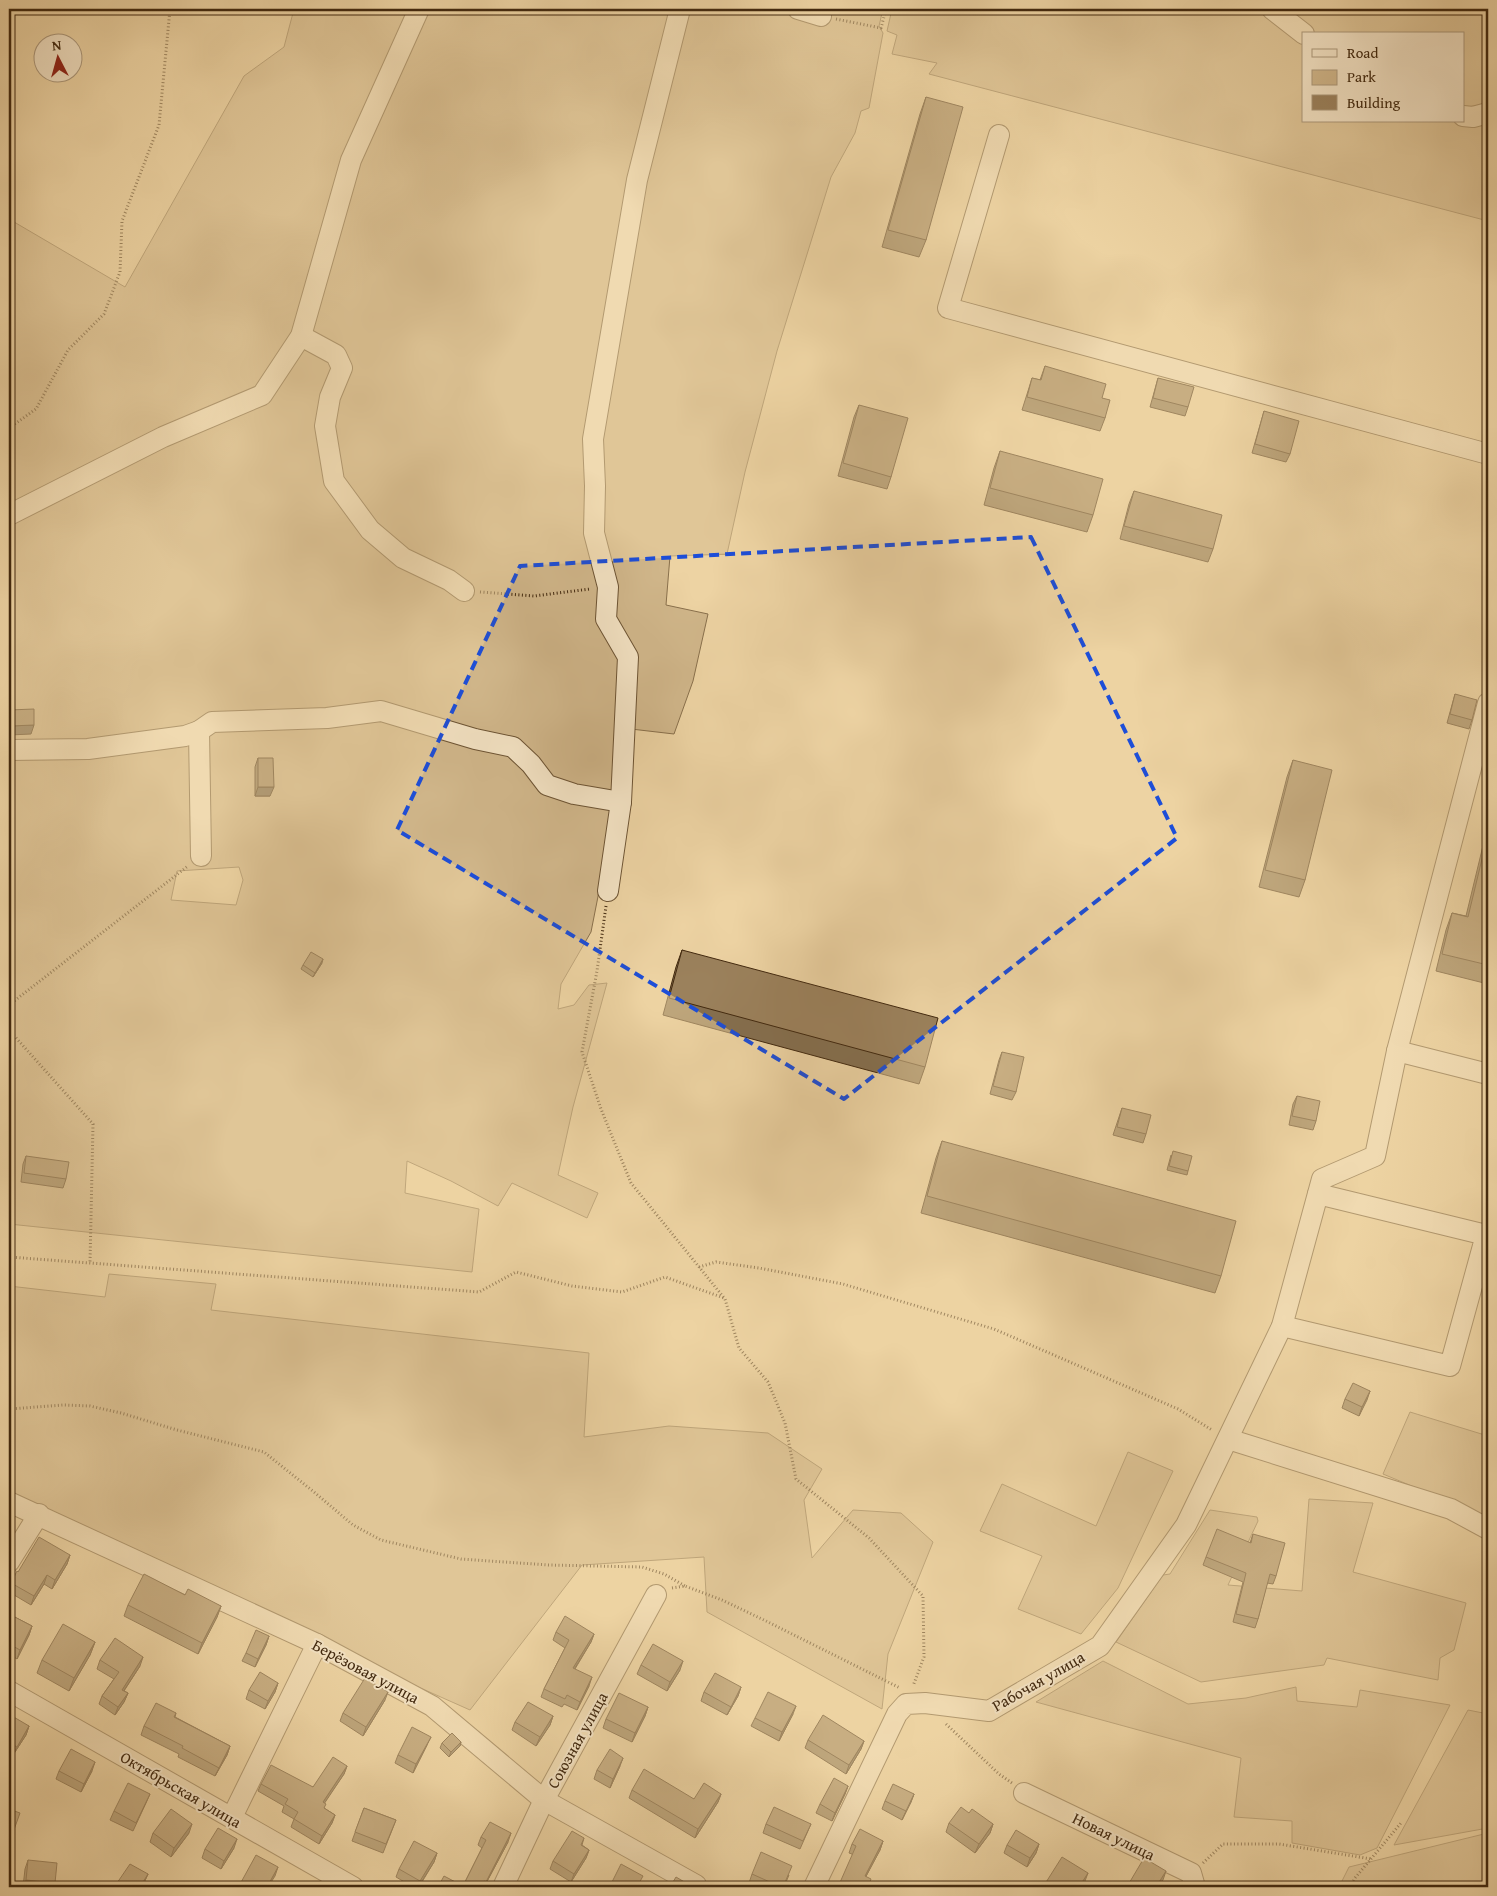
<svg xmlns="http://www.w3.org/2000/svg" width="1497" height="1896" font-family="'Gentium Book Plus',serif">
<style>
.green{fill:#d0b68a;stroke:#89704c;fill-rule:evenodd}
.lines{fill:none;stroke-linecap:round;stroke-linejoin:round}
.minor-casing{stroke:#6d5434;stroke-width:22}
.path{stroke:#42290f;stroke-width:3;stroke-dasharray:1 2.5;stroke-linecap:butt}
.minor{stroke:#f3e2c3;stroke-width:20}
.wall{fill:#856f4f;stroke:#42290f}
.shaded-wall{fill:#6c5a40;stroke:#42290f}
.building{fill:#9b815c;stroke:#42290f}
.marked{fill:none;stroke:#1d4ed8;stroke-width:4;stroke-dasharray:10 6;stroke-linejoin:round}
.labels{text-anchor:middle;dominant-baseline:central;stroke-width:4;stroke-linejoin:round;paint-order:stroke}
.street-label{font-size:16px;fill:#42290f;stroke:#f3e2c3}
</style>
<rect width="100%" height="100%" fill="#edd3a3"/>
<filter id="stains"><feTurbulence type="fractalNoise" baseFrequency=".004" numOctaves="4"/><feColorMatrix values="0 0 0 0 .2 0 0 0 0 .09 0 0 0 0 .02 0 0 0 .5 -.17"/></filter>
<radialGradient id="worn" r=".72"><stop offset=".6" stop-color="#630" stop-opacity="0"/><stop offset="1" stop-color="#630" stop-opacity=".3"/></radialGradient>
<g class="green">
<path d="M294,9H883L879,26L883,33L869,108L861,111L855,133L831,177L777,351L745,472L727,554L670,556L666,605L708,614L693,681L674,734L631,729L591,932L561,984L558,1009L574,1005L589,985L607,983L573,1107L558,1175L598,1193L587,1218L512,1183L498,1206L451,1181L407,1161L405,1193L479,1209L472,1272L9,1224V219L125,287L244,76L284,47ZM239,867L243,880L236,905L171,900L177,871Z"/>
<path d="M892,9H1488V221L929,74L937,63L892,54L897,35L887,31ZM1303,34H1463V121H1303Z"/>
<path d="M109,1274L216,1284L211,1310L589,1353L584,1437L669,1426L768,1433L822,1469L804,1500L812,1558L853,1510L901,1513L933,1542L888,1654L882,1709L707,1612L704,1557L582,1565L470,1710L9,1505V1286L105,1297Z"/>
<path d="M1410,1412L1488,1436V1518L1383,1474Z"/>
<path d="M1128,1452L1173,1471L1118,1588L1081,1634L1018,1609L1042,1556L980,1531L1002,1484L1096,1526Z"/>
<path d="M1309,1499L1373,1503L1353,1572L1466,1603L1454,1650L1440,1658L1438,1680L1327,1658L1324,1665L1201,1682L1116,1642L1163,1575L1170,1574L1210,1510L1257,1517L1258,1521L1228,1585L1302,1591Z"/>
<path d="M1103,1661L1188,1704L1246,1698L1296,1687L1297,1701L1357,1707L1360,1690L1450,1705L1377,1848L1360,1855L1292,1843V1821L1234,1817L1241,1758L1036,1702Z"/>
<path d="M1468,1710L1488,1714V1828L1394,1845Z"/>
<path d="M1488,1833V1887H1339L1349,1867Z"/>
</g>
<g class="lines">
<defs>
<g id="minor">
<path d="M798,9L821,16"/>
<path d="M1272,9L1304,34"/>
<path d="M1463,116L1473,117L1488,113"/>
<path d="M999,135L948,308L1488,454"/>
<path d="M301,336L336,355L342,368L330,397L325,426L334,481L370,530L403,558L449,580L464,591"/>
<path d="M9,515L163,437L262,395L301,336L351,160L419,9"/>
<path d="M9,750L88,749L185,736L199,731"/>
<path d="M201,856L199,731L212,722L327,718L381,711L475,739L513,747L531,764L547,785L574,794L621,802"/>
<path d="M608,891L621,802L628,657L606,619L608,587L594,533L595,486L593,439L637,180L680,9"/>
<path d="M1397,1051L1488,1074"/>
<path d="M1282,1326L1450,1366L1486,1235L1318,1194"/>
<path d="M1228,1439L1451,1509L1488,1529"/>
<path d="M9,1502L317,1644L432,1706L544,1800L696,1885"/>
<path d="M9,1562L39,1514"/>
<path d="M9,1691L353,1887"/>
<path d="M1024,1793L1191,1873L1195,1887"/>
<path d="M232,1817L317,1644"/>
<path d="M503,1887L544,1800L656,1595"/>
<path d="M814,1887L897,1714L906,1704L925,1703L989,1711L1100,1646L1186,1525L1282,1326L1322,1179L1375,1156L1397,1051L1488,703"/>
</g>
</defs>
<use href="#minor" class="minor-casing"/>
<g class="path">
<path d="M836,19L881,28L886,9"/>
<path d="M9,428L36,409L68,350L104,314L120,272L122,221L159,125L170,9"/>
<path d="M480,592L534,596L590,589"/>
<path d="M606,906L597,971L582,1052L601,1109L631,1183L725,1299L739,1348L768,1382L785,1423L796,1479L869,1538L923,1596L924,1657L913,1686"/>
<path d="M9,1005L188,866"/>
<path d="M9,1030L93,1124L90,1263"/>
<path d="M9,1257L479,1292L516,1272L572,1286L622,1292L665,1277L724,1298"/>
<path d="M699,1267L716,1262L759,1268L843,1284L994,1329L1178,1409L1212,1430"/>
<path d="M9,1409L63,1405L90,1406L121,1413L177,1430L264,1452L314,1492L353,1525L381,1540L461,1559L548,1565L642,1567L664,1574L685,1586"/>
<path d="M672,1588L685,1586L722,1600L766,1621L900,1688"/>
<path d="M946,1724L999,1774L1012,1783"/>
<path d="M1203,1863L1223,1844H1279L1371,1859"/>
<path d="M1350,1887L1355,1878L1401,1823"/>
</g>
<use href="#minor" class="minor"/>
</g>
<g class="wall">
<path d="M926,97V240L919,257L882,247L920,114Z"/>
<path d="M1045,366L1102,398L1105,418L1100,431L1022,410L1028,391L1032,378L1040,380Z"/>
<path d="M1158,378L1188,407L1185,416L1150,407Z"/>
<path d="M859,405L891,477L887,489L838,476L854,417Z"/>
<path d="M1264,411L1290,454L1286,462L1252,453Z"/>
<path d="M1000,451L1093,515L1087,532L984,505L994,468Z"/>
<path d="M1134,491L1213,549L1208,562L1120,539L1129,504Z"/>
<path d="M1455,694L1472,720L1469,729L1447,723Z"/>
<path d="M258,758L270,796H255V767Z"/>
<path d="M1293,760L1305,880L1299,897L1259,887L1287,777Z"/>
<path d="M1488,825V984L1436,971L1446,930L1452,913L1466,916Z"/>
<path d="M682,950L925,1067L919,1084L663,1015L676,967Z"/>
<path d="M322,963L313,977L301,969L303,965Z"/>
<path d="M1002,1052L1016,1092L1012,1100L990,1094L999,1060Z"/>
<path d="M1297,1096L1316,1121L1313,1130L1289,1125L1293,1104Z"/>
<path d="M1122,1108L1146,1134L1143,1143L1113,1135Z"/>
<path d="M942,1141L1221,1276L1215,1293L921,1213L936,1158Z"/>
<path d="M1171,1155L1188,1171L1187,1175L1167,1170Z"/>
<path d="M26,1156L66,1179L63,1188L21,1182L23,1164Z"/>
<path d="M1370,1391L1359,1416L1342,1408L1345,1399Z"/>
<path d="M1253,1534L1276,1576L1273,1584L1267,1583L1258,1619L1255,1628L1233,1622L1243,1582L1203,1565L1206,1557L1250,1543Z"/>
<path d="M70,1555L67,1564L52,1589L44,1584L31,1605L9,1592V1588L11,1583L18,1572Z"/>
<path d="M185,1595L221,1606L217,1617L198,1654L124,1616L128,1605Z"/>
<path d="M9,1614L32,1626L29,1635L17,1659L9,1654Z"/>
<path d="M556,1632L594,1634L591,1642L575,1669L589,1686L577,1710L564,1704L562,1707L541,1697L544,1689L565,1648L553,1640Z"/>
<path d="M269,1636L266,1645L255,1667L242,1661L246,1653Z"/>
<path d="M95,1642L90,1655L69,1691L37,1673L42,1660Z"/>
<path d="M100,1660L140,1666L124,1691L128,1693L124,1702L115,1715L99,1704L102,1696L114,1679L97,1669Z"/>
<path d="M641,1665L680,1670L667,1691L637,1674Z"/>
<path d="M278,1683L275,1692L265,1709L246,1699L249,1690Z"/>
<path d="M741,1687L738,1696L727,1715L701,1701L704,1692Z"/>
<path d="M385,1700L363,1736L340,1721L343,1713Z"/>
<path d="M648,1707L645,1716L632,1742L603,1728L606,1719Z"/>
<path d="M176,1713L175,1717L230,1746L227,1755L215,1776L178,1757L179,1754L141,1735L144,1726Z"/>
<path d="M793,1714L779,1741L751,1726L755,1718Z"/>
<path d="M553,1716L550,1725L536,1746L512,1730L515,1722Z"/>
<path d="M9,1721L29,1726L26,1735L13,1755L9,1753Z"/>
<path d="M808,1740L864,1741L861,1749L846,1774L805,1748Z"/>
<path d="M461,1742L460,1746L449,1757L440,1748L442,1743Z"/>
<path d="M427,1745L413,1773L395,1763L398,1755Z"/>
<path d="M347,1766L344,1774L324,1803V1808L335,1815L332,1823L319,1844L291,1827L294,1819L282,1812L284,1806L258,1791L261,1784L313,1787Z"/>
<path d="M620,1766L610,1788L594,1779L597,1770Z"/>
<path d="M59,1771H92L81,1792L56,1779Z"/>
<path d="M848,1786L845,1794L832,1821L816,1813L820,1804Z"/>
<path d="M632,1790L694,1799L721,1794L718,1802L695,1838L629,1798Z"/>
<path d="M150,1794L146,1803L133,1831L110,1820L114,1811Z"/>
<path d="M914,1794L911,1802L902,1820L882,1809L885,1801Z"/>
<path d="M364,1808L396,1820L383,1853L352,1841Z"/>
<path d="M969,1813L993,1824L990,1833L975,1853L946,1832L949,1823Z"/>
<path d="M766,1824H811L800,1849L763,1833Z"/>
<path d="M153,1833H189L171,1857L150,1842Z"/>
<path d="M481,1837L508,1842L484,1887H438L463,1886L482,1848L478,1845Z"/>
<path d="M584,1838L582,1845L589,1850L586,1858L571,1882L550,1869L553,1861Z"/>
<path d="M883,1841L880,1850L866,1876L868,1887L852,1854L849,1853L852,1844Z"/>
<path d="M1039,1844L1036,1853L1027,1867L1004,1853L1007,1845Z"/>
<path d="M234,1848L221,1869L202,1858L205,1849Z"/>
<path d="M437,1853L434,1862L419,1887H413L396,1877L399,1869Z"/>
<path d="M28,1860L55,1883L53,1887H23L25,1869Z"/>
<path d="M148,1874L142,1887H115L117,1883Z"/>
<path d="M752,1874L789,1875L784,1887H759L749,1883Z"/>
</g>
<g class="shaded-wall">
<path d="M34,725L31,734L9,735V729L10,726Z"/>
<path d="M258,787H274L270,796H255Z"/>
<path d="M323,959L322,963L313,977L315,973Z"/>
<path d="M1370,1391L1367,1400L1359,1416L1362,1407Z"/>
<path d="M70,1555L67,1564L52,1589L55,1580Z"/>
<path d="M47,1575L44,1584L31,1605L34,1596Z"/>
<path d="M221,1606L217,1617L198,1654L202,1643Z"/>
<path d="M32,1626L29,1635L17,1659L20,1650Z"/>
<path d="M594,1634L591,1642L570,1676L573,1668Z"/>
<path d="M269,1636L266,1645L255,1667L258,1659Z"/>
<path d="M95,1642L90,1655L69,1691L74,1678Z"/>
<path d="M143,1657L140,1666L119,1698L122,1690Z"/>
<path d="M683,1661L680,1670L667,1691L670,1682Z"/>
<path d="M592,1677L589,1686L577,1710L580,1702Z"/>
<path d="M278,1683L275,1692L265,1709L268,1701Z"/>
<path d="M741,1687L738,1696L727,1715Z"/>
<path d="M388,1692L385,1700L363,1736L366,1727Z"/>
<path d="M128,1693L124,1702L115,1715L118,1707Z"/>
<path d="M796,1706L793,1714L779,1741L782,1732Z"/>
<path d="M648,1707L645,1716L632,1742L635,1733Z"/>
<path d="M553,1716L550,1725L536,1746L540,1737Z"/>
<path d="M29,1726L26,1735L13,1755L17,1747Z"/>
<path d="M431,1737L413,1773L416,1764Z"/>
<path d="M864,1741L861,1749L846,1774L849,1765Z"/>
<path d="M461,1742L460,1746L449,1757L451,1752Z"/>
<path d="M230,1746L227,1755L215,1776Z"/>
<path d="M623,1758L620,1766L610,1788L613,1779Z"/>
<path d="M95,1762L92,1771L81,1792L84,1784Z"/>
<path d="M347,1766L344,1774L320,1810L323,1802Z"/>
<path d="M848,1786L845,1794L832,1821L835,1813Z"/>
<path d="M721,1794L718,1802L695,1838L698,1829Z"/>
<path d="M914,1794L911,1802L902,1820L906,1811Z"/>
<path d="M335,1815L332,1823L319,1844L322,1836Z"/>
<path d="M192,1824L189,1833L171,1857L174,1848Z"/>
<path d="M993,1824L990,1833L975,1853L979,1844Z"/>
<path d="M511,1833L508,1842L484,1887L486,1882Z"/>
<path d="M237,1839L234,1848L221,1869L224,1861Z"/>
<path d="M883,1841L880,1850L862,1884L865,1876Z"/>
<path d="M1039,1844L1036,1853L1027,1867L1030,1858Z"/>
<path d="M589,1850L586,1858L571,1882L574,1874Z"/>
<path d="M437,1853L434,1862L418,1887L420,1881Z"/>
<path d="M278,1867L275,1876L268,1887H267Z"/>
<path d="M1166,1871L1163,1880L1158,1887H1156Z"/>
<path d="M1088,1873L1085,1881L1081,1887H1079Z"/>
<path d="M148,1874L142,1887H140Z"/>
<path d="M26,1880L55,1883L53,1887H23Z"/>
</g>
<g class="building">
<path d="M926,97L963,107L926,240L888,230Z"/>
<path d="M1045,366L1106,384L1102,398L1110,400L1105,418L1027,397L1032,378L1041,380Z"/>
<path d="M1158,378L1194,387L1188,407L1153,398Z"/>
<path d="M859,405L908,418L891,477L843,463Z"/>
<path d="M1264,411L1299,421L1290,454L1255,444Z"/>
<path d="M1000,451L1103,479L1093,515L990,488Z"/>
<path d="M1134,491L1222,515L1213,549L1124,526Z"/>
<path d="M1455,694L1477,700L1472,720L1450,714Z"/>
<path d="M34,709V725L10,726L9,710Z"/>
<path d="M258,758H273L274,787H258Z"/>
<path d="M1293,760L1332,770L1305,880L1265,870Z"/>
<path d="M1488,834V965L1442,954L1452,913L1468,917Z"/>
<path d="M682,950L938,1018L925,1067L669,998Z"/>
<path d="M311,952L323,959L315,973L303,965Z"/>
<path d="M1002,1052L1024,1057L1016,1092L993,1086Z"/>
<path d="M1297,1096L1320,1101L1316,1121L1292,1116Z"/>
<path d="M1122,1108L1151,1115L1146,1134L1117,1127Z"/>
<path d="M942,1141L1236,1221L1221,1276L927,1196Z"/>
<path d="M1173,1151L1192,1156L1188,1171L1169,1166Z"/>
<path d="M26,1156L69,1162L66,1179L24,1173Z"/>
<path d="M1353,1383L1370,1391L1362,1407L1345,1399Z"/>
<path d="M1217,1529L1251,1543L1253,1534L1285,1543L1276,1576L1270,1574L1258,1619L1236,1614L1246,1573L1206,1557Z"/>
<path d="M39,1537L70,1555L55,1580L47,1575L34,1596L11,1583L17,1571L18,1572Z"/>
<path d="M144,1574L185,1595L188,1589L221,1606L202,1643L128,1605Z"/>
<path d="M9,1614L32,1626L20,1650L9,1644Z"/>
<path d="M565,1616L594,1634L573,1668L592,1677L580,1702L567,1695L565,1699L544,1689L569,1640L556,1632Z"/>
<path d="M63,1624L95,1642L74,1678L42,1660Z"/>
<path d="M256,1630L269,1636L258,1659L246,1653Z"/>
<path d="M115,1638L143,1657L122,1690L128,1693L118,1707L102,1696L119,1672L100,1660Z"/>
<path d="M653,1644L683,1661L670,1682L641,1665Z"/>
<path d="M260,1672L278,1683L268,1701L249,1690Z"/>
<path d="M715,1673L741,1687L731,1707L704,1692Z"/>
<path d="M365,1678L388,1692L366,1727L343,1713Z"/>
<path d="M768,1692L796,1706L782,1732L755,1718Z"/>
<path d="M619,1693L648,1707L635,1733L606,1719Z"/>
<path d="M528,1702L553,1716L540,1737L515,1722Z"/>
<path d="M156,1703L176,1713L174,1717L230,1746L219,1768L182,1748L183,1746L144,1726Z"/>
<path d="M823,1715L864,1741L849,1765L808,1740Z"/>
<path d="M12,1716L29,1726L17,1747L9,1742V1721Z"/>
<path d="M412,1727L431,1737L416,1764L398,1755Z"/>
<path d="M452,1733L461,1742L451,1752L442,1743Z"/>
<path d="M71,1749L95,1762L84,1784L59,1771Z"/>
<path d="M610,1749L623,1758L613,1779L597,1770Z"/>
<path d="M333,1757L347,1766L323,1802L326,1804L324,1808L335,1815L322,1836L294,1819L298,1812L285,1804L288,1799L261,1784L271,1765L313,1787Z"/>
<path d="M644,1769L694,1799L704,1783L721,1794L698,1829L632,1790Z"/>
<path d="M834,1778L848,1786L835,1813L820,1804Z"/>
<path d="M128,1783L150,1794L136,1823L114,1811Z"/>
<path d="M893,1784L914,1794L906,1811L885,1801Z"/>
<path d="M774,1807L811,1824L803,1841L766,1824Z"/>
<path d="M961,1807L969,1813L972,1809L993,1824L979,1844L949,1823Z"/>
<path d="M364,1808L396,1820L386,1844L355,1832Z"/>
<path d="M9,1809L20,1813L11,1838L9,1837Z"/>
<path d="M171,1809L192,1824L174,1848L153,1833Z"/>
<path d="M490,1822L511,1833L486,1882L484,1881L480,1887H438L444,1876L463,1886L486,1840L481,1837Z"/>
<path d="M218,1828L237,1839L224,1861L205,1849Z"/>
<path d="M860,1829L883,1841L865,1876L871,1879L868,1887H838L856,1846L852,1844Z"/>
<path d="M1016,1830L1039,1844L1030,1858L1007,1845Z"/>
<path d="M572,1831L584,1838L581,1845L589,1850L574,1874L553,1861Z"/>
<path d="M414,1841L437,1853L420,1881L399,1869Z"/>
<path d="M761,1852L792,1866L783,1887H781L752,1874Z"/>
<path d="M256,1855L278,1867L267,1887H242L239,1886Z"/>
<path d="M1062,1857L1088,1873L1079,1887H1043Z"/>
<path d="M1144,1858L1166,1871L1156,1887H1131L1128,1885Z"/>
<path d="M28,1860L57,1863L55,1883L26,1880Z"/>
<path d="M130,1864L148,1874L140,1887H125L117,1883Z"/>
<path d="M621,1864L643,1876L637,1887H613L610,1886Z"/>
<path d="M676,1877L693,1887H696H670Z"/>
<path d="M304,1884L309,1887H303Z"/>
</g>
<path d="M0 0H1497V1896H0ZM1031,537L1177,838L844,1099L397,830L520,566Z" fill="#edd3a3" fill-opacity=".55" fill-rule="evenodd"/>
<path class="marked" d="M1031,537L1177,838L844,1099L397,830L520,566Z"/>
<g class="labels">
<g class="street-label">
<text transform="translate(366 1671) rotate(28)">Берёзовая улица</text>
<text transform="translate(1038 1681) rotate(-30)">Рабочая улица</text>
<text transform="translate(577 1740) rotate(-61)">Союзная улица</text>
<text transform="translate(181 1789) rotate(30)">Октябрьская улица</text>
<text transform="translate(1114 1836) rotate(26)">Новая улица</text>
</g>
</g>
<rect width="1497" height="1896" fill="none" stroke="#edd3a3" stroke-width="30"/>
<rect x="10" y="10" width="1477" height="1876" fill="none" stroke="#42290f" stroke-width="2.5"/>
<rect x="15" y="15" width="1467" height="1866" fill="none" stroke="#42290f"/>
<rect x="1302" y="32" width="162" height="90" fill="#f3e2c3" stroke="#ac987b"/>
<rect x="1312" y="49" width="25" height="8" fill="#f3e2c3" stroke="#ac987b"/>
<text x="1347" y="58" font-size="15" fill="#42290f">Road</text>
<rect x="1312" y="70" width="25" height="15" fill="#d0b68a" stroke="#ac987b"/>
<text x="1347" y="82" font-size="15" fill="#42290f">Park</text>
<rect x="1312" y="95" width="25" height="15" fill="#9b815c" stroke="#ac987b"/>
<text x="1347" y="108" font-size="15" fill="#42290f">Building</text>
<g transform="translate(58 58) rotate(354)"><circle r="24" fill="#f3e2c3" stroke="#ac987b"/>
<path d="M0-4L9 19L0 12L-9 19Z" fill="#8f2418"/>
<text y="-8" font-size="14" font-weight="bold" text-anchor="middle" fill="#42290f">N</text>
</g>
<rect width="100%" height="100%" filter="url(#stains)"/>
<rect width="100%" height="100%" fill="url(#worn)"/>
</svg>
